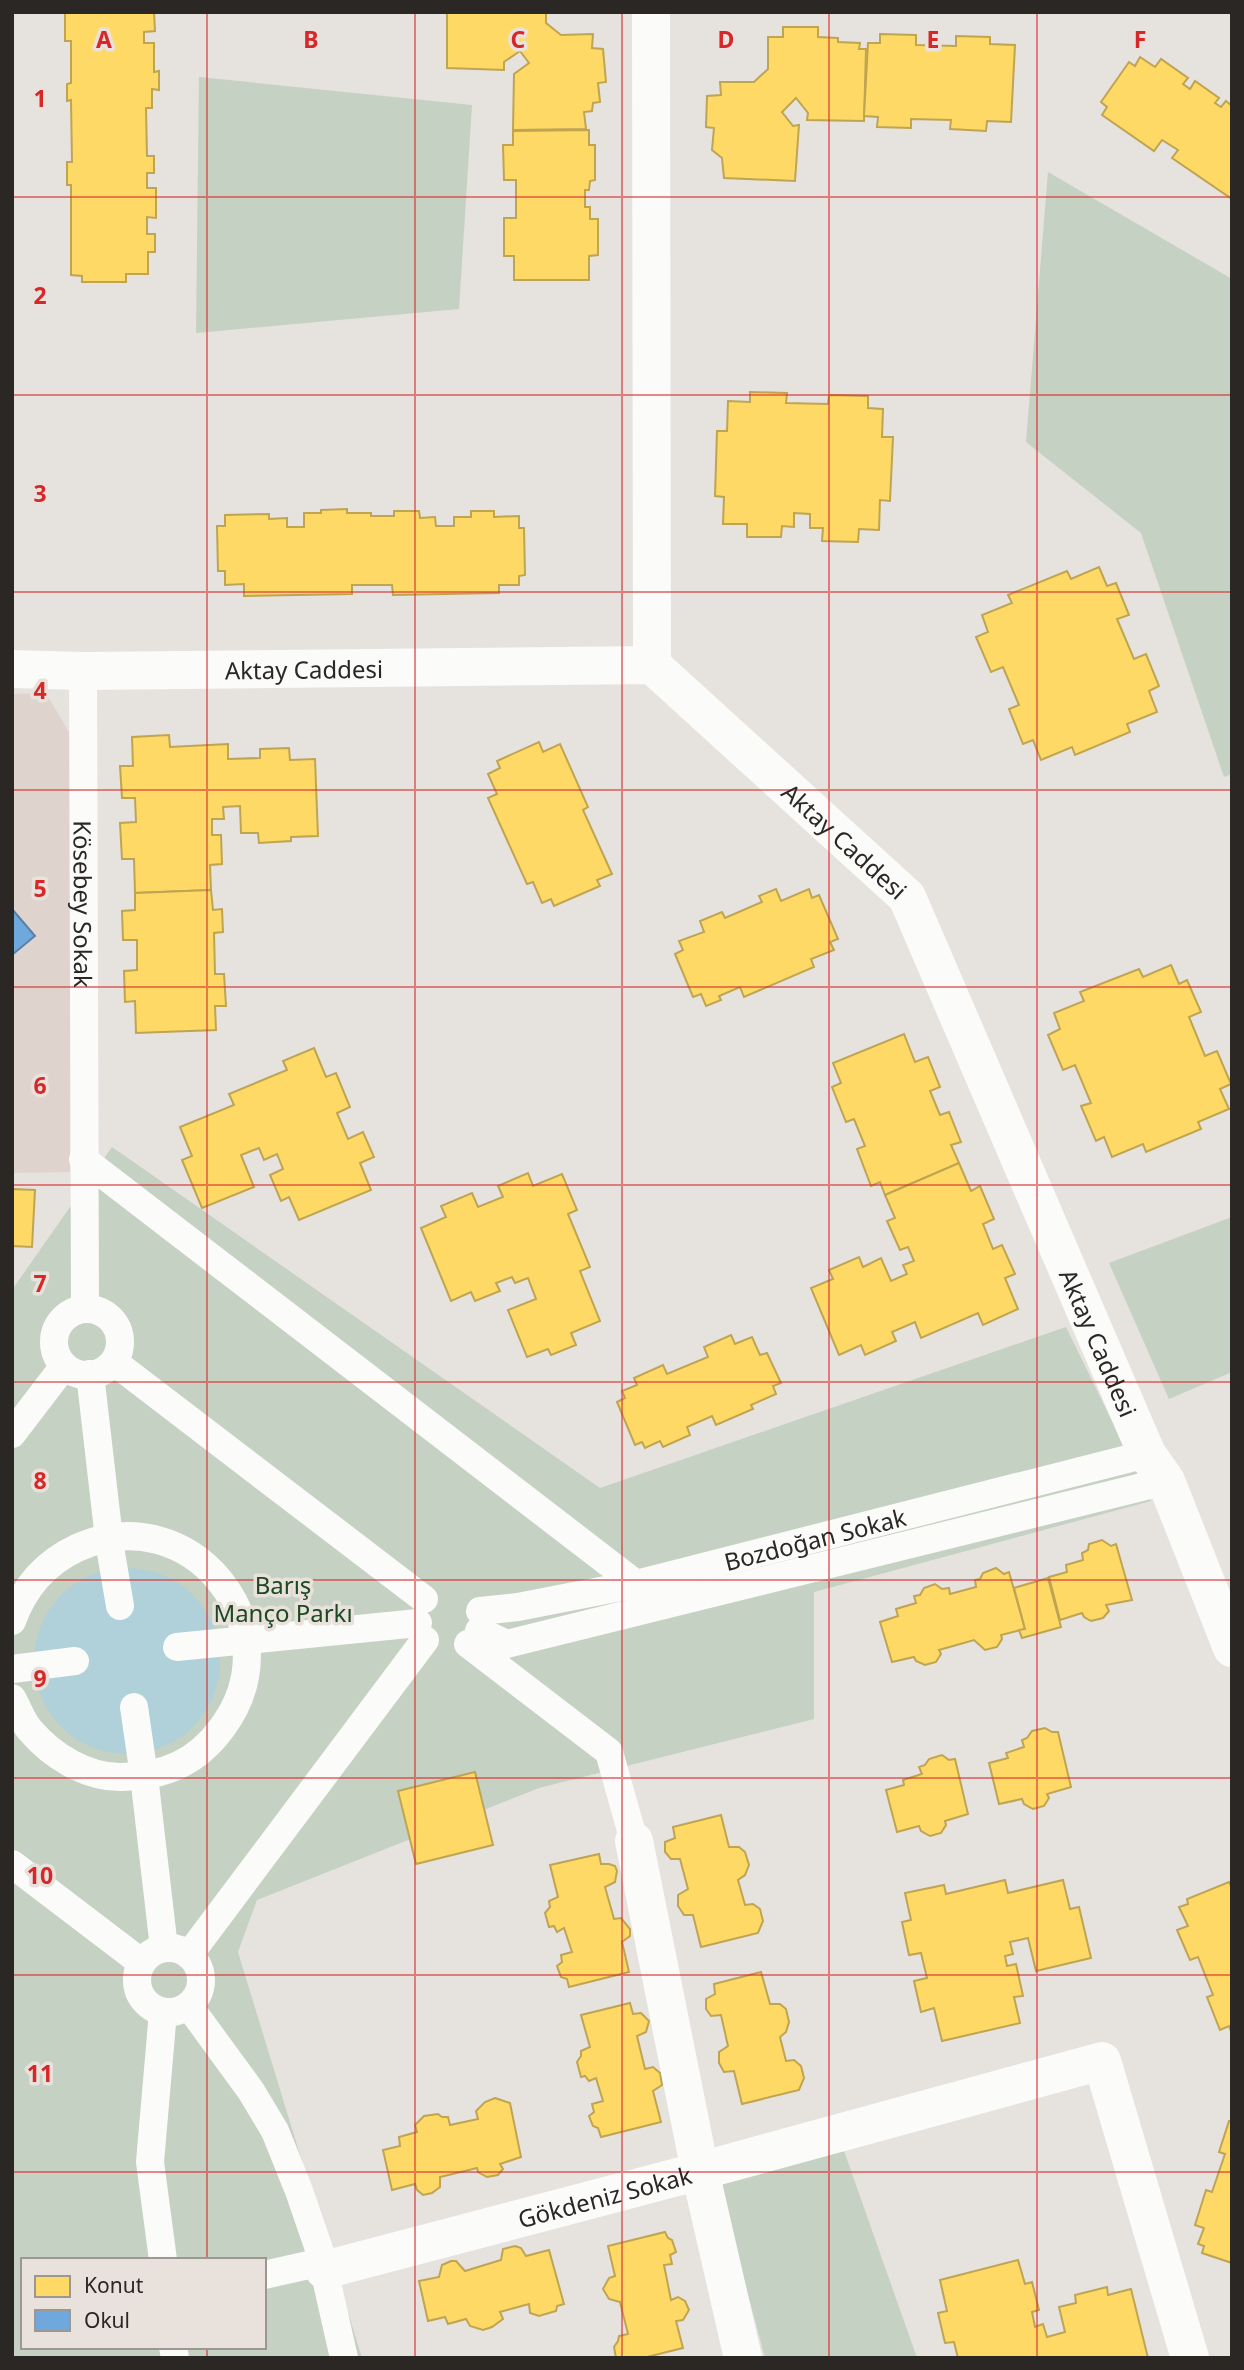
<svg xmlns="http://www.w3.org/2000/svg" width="1244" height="2370" font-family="'Noto Sans',sans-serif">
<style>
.built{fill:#ded4cd}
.green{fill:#c5d1c2;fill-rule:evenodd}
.water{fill:#b0d0da}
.homes{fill:#ffd966;stroke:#bfa452;stroke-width:2}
.schools{fill:#6fa8dc;stroke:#5a81a5;stroke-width:2}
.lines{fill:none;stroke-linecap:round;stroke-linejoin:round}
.pedestrian{stroke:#fbfbfa;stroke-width:28}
.minor{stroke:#fbfbfa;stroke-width:38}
.secondary{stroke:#fbfbfa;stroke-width:38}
.grid{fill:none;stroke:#d62828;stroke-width:2;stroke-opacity:0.55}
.labels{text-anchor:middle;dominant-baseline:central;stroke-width:7;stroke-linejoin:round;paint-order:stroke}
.street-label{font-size:24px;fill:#2a2725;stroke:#e9e1db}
.park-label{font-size:24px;fill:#1c4920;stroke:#e9e1db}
.grid-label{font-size:23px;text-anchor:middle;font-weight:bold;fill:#d62828;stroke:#e9e1db;stroke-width:7;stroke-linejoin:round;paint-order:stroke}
</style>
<rect width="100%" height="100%" fill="#e6e2de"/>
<path class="built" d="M46,693L73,739L70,1172L12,1173V694Z"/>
<g class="green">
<path d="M199,77L472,105L459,309L196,333Z"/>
<path d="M1048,172L1232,279V774L1224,777L1141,533L1026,442Z"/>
<path d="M112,1147L600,1488L1066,1327L1151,1501L814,1592V1719L539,1788L257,1900L238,1952L362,2358H12V1290ZM23,2260H264V2347H23Z"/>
<path d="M1232,1217V1372L1169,1399L1109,1263Z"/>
<path d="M844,2151L917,2358H765L714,2168Z"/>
</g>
<circle class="water" cx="127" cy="1661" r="93"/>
<g class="homes">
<path d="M65,12H154L155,31L144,32V43H154V72L159,71V90L152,89V108H146L147,156H154V173H147V188H156V218L147,217V234H155V252H148V274H126V282H82V276L71,275V185H67V162H72L71,100L67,101V84L71,83V41H65Z"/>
<path d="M447,12H546V23L561,35L593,34L592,48L603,49L606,82L598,83L600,102L593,103L592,111L584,112L586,129L513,130L514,74L529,63L520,51L504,62V70L447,68Z"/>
<path d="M783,27H818V37L838,38V42L860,43L859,49H866L864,121L807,120L808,113L796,98L782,112L793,126L799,125L795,181L724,178L722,158L712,150L714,128L706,127L707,96L721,95L720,82H754L768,69V37H783Z"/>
<path d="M880,34L916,35V45L956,46V36L990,37V44L1015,45L1011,122L987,121L986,131L950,129L951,120L911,119V128L877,127L878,117L864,116L868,43H880Z"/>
<path d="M1140,57L1155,67L1161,59L1188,78L1183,84L1190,89L1195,81L1219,98L1215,103L1221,107L1226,101L1232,106V199L1172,158L1178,150L1162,140L1154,151L1102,115L1107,107L1101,102L1129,62L1135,66Z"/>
<path d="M589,130V145H595V180L590,181L589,190H585V207H590V219H598V255L589,256V280H514V256H504V218H516V180H504L503,145H513V131Z"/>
<path d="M750,392L787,393L786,403L828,404L829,395L868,396V408L883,409L882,437H893L890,501L880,500L879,530L859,529L858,542L822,541L823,528H810V514L794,513V527L782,526L781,537H747V524H723L724,497L715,496L717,431H727L728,401L750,402Z"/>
<path d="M347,509V513H371V516H394V511H419L420,518L435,517L436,526H454V517H471V511H494V517L519,516V528H524L525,575L519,576V585H499V593L393,595L392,585H352V594L244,596V584L225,585V571H218L217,526H225V515L269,514V519L287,518V527H304V513H321V510Z"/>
<path d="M1099,567L1107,586L1116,583L1129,615L1117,619L1134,659L1146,654L1159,686L1149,691L1157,712L1127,724L1130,732L1075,755L1072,747L1041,760L1033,740L1023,744L1009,709L1019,705L1003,667L991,672L976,637L988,632L982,615L1012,603L1008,595L1067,571L1071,579Z"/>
<path d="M169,735L170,747L228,744V759L260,758V749L289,748L290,760L315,759L318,836L291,837V841L259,843L258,833H241L240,806L223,807L224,819H212V835H221L222,864L210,865L211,890L135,893L134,859H122L120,823L136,822L135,798H122L120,766H133L132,737Z"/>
<path d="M539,742L543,752L560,744L588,807L583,810L612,874L597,880L600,886L554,906L551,899L542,903L533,882L527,884L488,798L497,794L488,774L500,768L497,761Z"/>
<path d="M776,889L781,901L809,889L812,898L819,895L838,939L830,942L834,950L811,959L814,967L744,997L740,987L719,996L721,1000L706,1006L701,994L693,997L675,954L683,950L679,941L704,932L700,921L722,912L725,918L762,902L759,896Z"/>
<path d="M211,890L213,910L222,909L223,932L214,933L215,974H224L226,1006H215L216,1030L136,1033L135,1001L125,1002L124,971L137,970V940H123L122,911L135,910V893Z"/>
<path d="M1171,965L1179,984L1187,980L1201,1012L1189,1017L1205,1056L1217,1051L1231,1084L1220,1089L1229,1109L1198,1122L1201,1129L1146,1152L1143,1144L1112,1157L1104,1137L1096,1141L1081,1106L1091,1103L1075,1065L1063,1070L1048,1035L1060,1029L1054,1013L1084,1001L1080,992L1139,969L1143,977Z"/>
<path d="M904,1034L915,1062L928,1057L940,1087L930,1091L940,1115L949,1112L961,1142L951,1145L959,1163L885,1195L880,1182L871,1186L857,1149L865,1146L854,1119L846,1122L832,1087L841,1083L833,1063Z"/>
<path d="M314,1048L326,1077L336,1073L350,1107L337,1113L348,1139L363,1132L374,1157L360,1163L371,1190L299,1220L289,1197L281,1201L270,1175L283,1169L277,1154L264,1160L259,1148L241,1155L254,1187L202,1208L182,1160L192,1156L180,1127L234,1105L229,1094L287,1070L283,1061Z"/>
<path d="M959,1163L971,1191L980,1186L994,1219L983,1224L993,1249L1002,1245L1015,1274L1005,1278L1018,1309L983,1325L978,1313L921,1338L915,1322L892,1332L896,1341L865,1355L861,1345L839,1355L811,1288L833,1279L829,1270L859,1257L863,1267L881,1258L891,1281L907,1274L903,1265L914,1261L908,1247L900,1250L887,1221L895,1218L885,1195Z"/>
<path d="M528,1173L533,1186L562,1174L577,1210L568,1214L590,1267L580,1271L600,1321L571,1333L576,1345L551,1355L548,1349L527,1357L508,1310L536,1299L528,1278L515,1283L512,1277L496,1283L500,1291L475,1301L471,1292L451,1301L421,1228L446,1217L441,1206L472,1193L478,1207L503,1197L498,1186Z"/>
<path d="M12,1189L35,1190L32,1247L12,1246Z"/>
<path d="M731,1335L735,1344L752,1337L760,1355L767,1353L781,1383L773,1386L776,1394L751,1405L753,1409L716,1425L712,1416L687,1427L690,1435L663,1447L660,1441L645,1448L642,1442L635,1445L617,1402L625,1398L622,1391L637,1385L634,1378L663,1365L667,1374L708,1357L704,1347Z"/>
<path d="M1102,1540L1111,1546L1116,1544L1132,1600L1106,1605L1109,1611L1103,1618L1091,1621L1084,1617L1082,1613L1060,1620L1049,1577L1067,1572L1066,1565L1083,1560L1082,1553L1088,1550L1089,1544Z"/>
<path d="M996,1568L1004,1574L1009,1572L1025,1629L1001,1635L1002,1639L997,1647L985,1650L974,1640L939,1650L941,1654L936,1662L925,1665L916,1661L914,1657L892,1662L880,1622L898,1616L896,1609L916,1603L914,1596L920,1595L924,1588L935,1584L942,1589L949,1588L950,1594L976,1587L975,1580L980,1579L983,1573Z"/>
<path d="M1048,1578L1061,1627L1022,1638L1019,1630L1025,1629L1014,1588Z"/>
<path d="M1045,1728L1052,1732H1058L1071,1787L1047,1794L1049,1798L1044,1806L1033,1809L1024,1804L1022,1799L999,1804L989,1763L1008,1758L1006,1753L1024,1747L1022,1740L1027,1738L1032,1731Z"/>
<path d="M942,1755L949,1760L955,1759L968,1814L945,1821L946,1825L941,1833L930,1836L921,1831L919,1826L897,1832L886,1790L904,1785L903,1780L922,1774L919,1767L925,1765L929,1759Z"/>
<path d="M475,1772L493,1845L416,1864L398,1791Z"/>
<path d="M721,1815L729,1847H739L745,1852L749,1865L745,1875L738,1880L745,1905L753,1904L760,1909L763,1921L758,1933L701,1947L693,1915H684L678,1906V1895L688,1889L680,1859H671L665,1852V1842L675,1838L673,1827Z"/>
<path d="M599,1854L601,1864H609L615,1866L617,1871L615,1882L605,1887L614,1919L621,1918L630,1929V1936L622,1942L629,1972L569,1987L567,1979L561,1977L557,1966L562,1962L561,1955L572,1952L564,1928L557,1932L554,1926L549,1927L545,1913L550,1907L549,1901L558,1897L550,1865Z"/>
<path d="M1005,1880L1008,1893L1063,1880L1070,1909L1079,1907L1091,1958L1036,1971L1028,1938L1010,1942L1013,1954L1005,1956L1007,1966L1016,1964L1023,1996L1014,1997L1020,2023L942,2041L934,2008L921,2012L914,1981L927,1978L921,1953L909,1955L902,1922L911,1920L905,1893L944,1885L946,1894Z"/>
<path d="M1229,1882L1232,1888V2034L1229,2026L1220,2030L1207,1997L1213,1995L1198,1957L1190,1960L1177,1930L1188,1926L1179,1907L1188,1904L1187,1899Z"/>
<path d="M761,1972L770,2004H780L786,2009L789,2022L786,2032L780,2037L786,2061L794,2060L801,2066L804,2078L799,2090L742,2104L734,2071L724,2072L719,2063V2052L728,2046L721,2015L711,2016L706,2009V1999L715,1994L714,1984Z"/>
<path d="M630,2003L633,2014L641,2013L649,2021L646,2032L637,2036L645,2069L653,2067L660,2073L662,2085L653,2091L661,2122L601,2137L598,2128L593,2126L589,2116L594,2112L592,2104L603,2101L596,2078L589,2081L585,2076L581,2077L577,2062L581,2056V2051L590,2047L581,2015Z"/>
<path d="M495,2098L510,2103L521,2157L500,2164L503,2169L498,2175L487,2177L478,2172L477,2168L440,2177V2187L432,2193L423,2195L417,2190L415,2184L392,2190L383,2150L400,2146L399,2137L417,2132L415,2125L424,2116L438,2114L442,2117H448L450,2125L478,2119L476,2111L485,2102Z"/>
<path d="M1229,2121L1232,2122V2263L1202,2253L1204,2246L1198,2244L1204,2228L1195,2225L1206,2190L1212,2192L1225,2154L1219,2152Z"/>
<path d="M665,2232L668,2238L672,2240L676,2252L670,2255L672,2264L664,2265L671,2300L678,2297L685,2301L689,2310L683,2320L676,2321L683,2348L643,2358H616L614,2347L618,2341L619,2336L628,2334L620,2302L609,2299L603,2289L609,2278L615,2276L608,2246Z"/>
<path d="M515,2246L521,2248L526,2256L549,2250L564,2304L557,2306L556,2311L539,2316L530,2313L529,2304L500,2312L503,2319L492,2327L483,2330L470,2326L466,2319L448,2324L445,2317L428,2321L419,2281L439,2277L442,2265L451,2261H456L465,2271L501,2260L503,2249Z"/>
<path d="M1018,2260L1025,2284L1032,2282L1039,2310L1032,2312L1035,2327L1043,2324L1047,2337L1065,2332L1059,2307L1076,2303L1075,2295L1107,2287L1108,2295L1131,2289L1148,2358H958L954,2342L945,2343L938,2313L947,2311L940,2280Z"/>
</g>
<path class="schools" d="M12,909L35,936L12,955Z"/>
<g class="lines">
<g class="pedestrian">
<path id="s1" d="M83,671L85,1309"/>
<path d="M83,1159L636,1584"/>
<circle cx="87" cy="1342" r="33"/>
<path d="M114,1362L424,1599"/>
<path d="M90,1374L110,1547L120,1606"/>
<path d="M12,1434L64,1366"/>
<path id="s2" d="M480,1611L518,1607L636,1584L1147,1454"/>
<path d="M12,1621C24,1587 45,1563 77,1548C189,1496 297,1627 222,1728C196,1763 165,1776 122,1777C87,1778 52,1756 30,1730C22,1721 18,1708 12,1698"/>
<path d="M479,1631L507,1644L1166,1481"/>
<path d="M468,1644L609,1752L634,1841"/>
<path d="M177,1647L418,1623"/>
<path d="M12,1669L75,1661"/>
<path d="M134,1707L144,1776L164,1948"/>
<path d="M12,1864L142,1963"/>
<circle cx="169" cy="1980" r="32"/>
<path d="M189,1955L425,1640"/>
<path d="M189,2006L251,2091L275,2131L299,2191L320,2252L344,2358"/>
<path d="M163,2260L150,2162L163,2012"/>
<path d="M264,2275L322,2262"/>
<path d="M173,2347L175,2358"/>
</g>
<g class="minor">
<path d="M651,12L652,665"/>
<path d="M634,1841L700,2171L1102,2061L1190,2358"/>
<path id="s3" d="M324,2270L700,2171L743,2358"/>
</g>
<path class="secondary" id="s4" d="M12,669L83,671L652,665L907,897L1147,1454L1166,1481L1232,1648"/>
</g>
<path class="grid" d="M207,12V2260M415,12V2358M622,12V2358M829,12V2358M1037,12V2358M12,197H1232M12,395H1232M12,592H1232M12,790H1232M12,987H1232M12,1185H1232M12,1382H1232M12,1580H1232M12,1778H1232M12,1975H1232M12,2172H1232M207,2347V2358"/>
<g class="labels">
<g class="street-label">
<text stroke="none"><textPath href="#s4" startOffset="292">Aktay Caddesi</textPath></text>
<text stroke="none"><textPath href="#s4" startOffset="901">Aktay Caddesi</textPath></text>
<text stroke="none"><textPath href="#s1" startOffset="233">Kösebey Sokak</textPath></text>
<text stroke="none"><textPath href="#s4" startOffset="1470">Aktay Caddesi</textPath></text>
<text stroke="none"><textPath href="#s2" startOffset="343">Bozdoğan Sokak</textPath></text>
<text stroke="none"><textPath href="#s3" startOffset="290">Gökdeniz Sokak</textPath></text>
</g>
<g class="park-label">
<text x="283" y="1584">Barış<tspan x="283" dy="28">Manço Parkı</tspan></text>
</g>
</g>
<g class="grid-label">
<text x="104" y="48">A</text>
<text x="311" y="48">B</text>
<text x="518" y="48">C</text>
<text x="726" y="48">D</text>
<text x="933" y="48">E</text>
<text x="1140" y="48">F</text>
<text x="40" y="107">1</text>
<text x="40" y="304">2</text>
<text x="40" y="502">3</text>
<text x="40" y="699">4</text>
<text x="40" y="897">5</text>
<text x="40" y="1094">6</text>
<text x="40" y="1292">7</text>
<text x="40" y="1489">8</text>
<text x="40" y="1687">9</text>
<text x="40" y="1884">10</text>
<text x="40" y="2082">11</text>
</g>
<rect width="1244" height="2370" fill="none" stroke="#2a2725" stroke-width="28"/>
<rect x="21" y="2258" width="245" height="91" fill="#e9e1db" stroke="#9d9792" stroke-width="2"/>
<rect x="35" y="2276" width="35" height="21" fill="#ffd966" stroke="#9d9792" stroke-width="2"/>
<text x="84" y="2293" font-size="21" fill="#2a2725">Konut</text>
<rect x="35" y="2310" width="35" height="21" fill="#6fa8dc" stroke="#9d9792" stroke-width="2"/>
<text x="84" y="2328" font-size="21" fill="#2a2725">Okul</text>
</svg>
